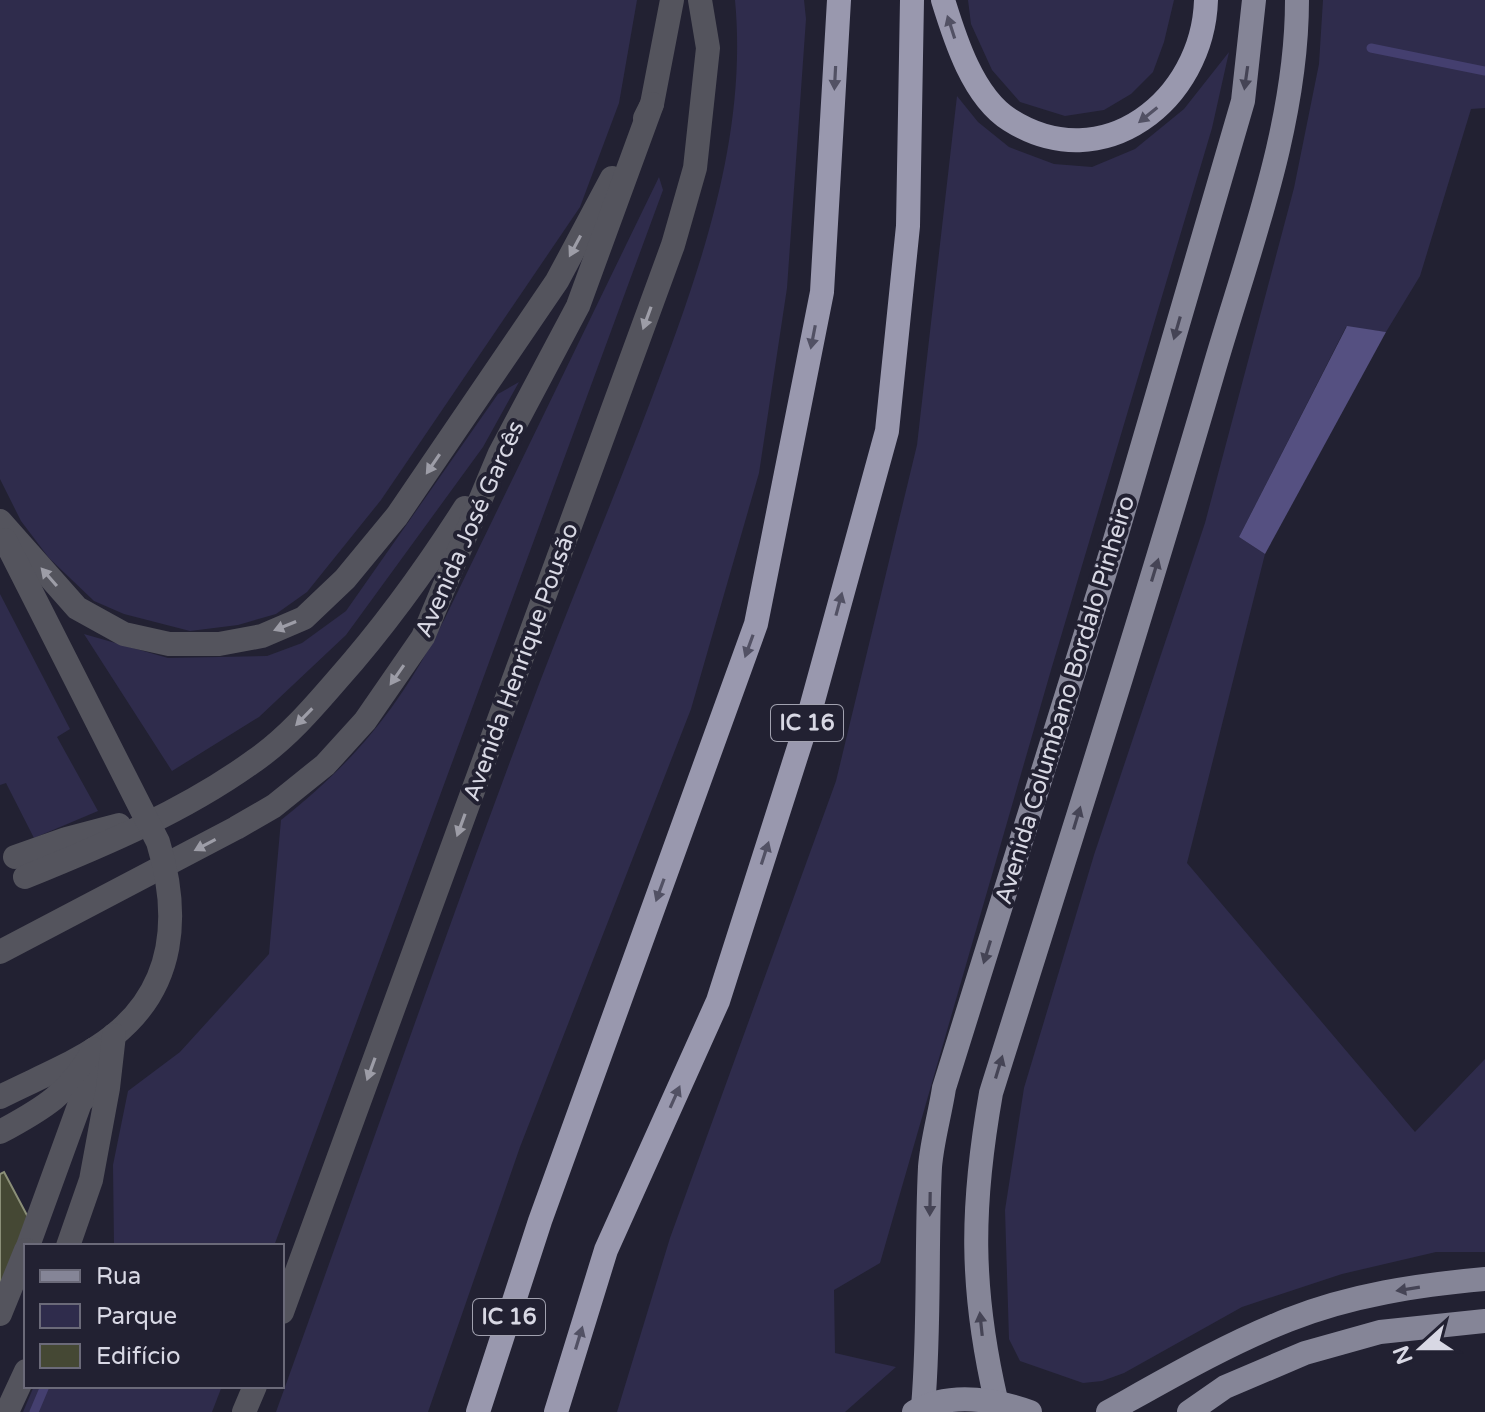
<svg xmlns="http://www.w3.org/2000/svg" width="1485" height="1412" font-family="'Varela Round',sans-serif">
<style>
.green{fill:#2f2c4c}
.forest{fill:#555081}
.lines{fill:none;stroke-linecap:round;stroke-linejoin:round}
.stream{stroke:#443f6f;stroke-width:9}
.building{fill:#454834;stroke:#8b8f78;stroke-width:2}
.minor{stroke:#54545d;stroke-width:24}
.major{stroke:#858597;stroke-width:24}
.highway{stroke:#9998ae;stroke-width:24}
.oneway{fill:#525164}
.oneway2{fill:#454455}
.oneway3{fill:#9d9da7}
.labels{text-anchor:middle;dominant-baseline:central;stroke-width:8;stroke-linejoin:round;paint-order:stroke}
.shield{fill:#222132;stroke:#a1a1af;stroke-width:2}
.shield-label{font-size:22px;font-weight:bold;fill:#d8d8e4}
.street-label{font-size:24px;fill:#d8d8e4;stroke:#222132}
</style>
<rect width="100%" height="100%" fill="#222132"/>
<g class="green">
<path d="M0,0H637L619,103L580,207L381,500L307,592L276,614L238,625L190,631L124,614L94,601L49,558L21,521L0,479Z"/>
<path d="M735,0H804L806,19L787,288L759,473L691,709L520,1147L428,1412H276C364,1168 449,922 541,679C577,585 616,493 651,400C699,273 748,138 735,0Z"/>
<path d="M968,0H1174L1164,42L1153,72L1131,94L1104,110L1065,116L1020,102L992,70L971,24Z"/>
<path d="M1323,0H1485V108L1471,109L1420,276L1386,332L1346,327L1239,537L1265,554L1187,863L1415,1132L1485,1059V1252H1436L1342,1274L1242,1307L1124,1373L1102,1381L1083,1383L1020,1361L1009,1339L1005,1210L1024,1088L1094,855L1205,523L1294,188L1319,64Z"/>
<path d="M1229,52L1212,128L1051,670L880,1263L834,1290L835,1353L896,1367L845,1412H617L670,1238L836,781L917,445L957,96L978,122L1009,147L1054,164L1092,167L1135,149L1184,109Z"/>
<path d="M659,177L663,190L274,1246H114L113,1165L128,1091L180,1052L269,954L281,820C357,760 401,705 445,618Z"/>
<path d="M519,382L483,447L346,635L259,717L172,771L84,634L168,658L267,656L302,643L346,611L498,394Z"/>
<path d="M0,594L70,729L57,737L98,811L34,838L6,783L0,785Z"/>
<path d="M34,1386H222L212,1412H23Z"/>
</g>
<path class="forest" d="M1347,326L1386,332L1265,554L1239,537Z"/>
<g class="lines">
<g class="stream">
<path d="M1371,48L1485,71"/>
<path d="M34,1412L45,1386"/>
</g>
</g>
<path class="building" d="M4,1172L29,1219L0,1290V1174Z"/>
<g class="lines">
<g class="minor">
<path d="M645,118L652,104L672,0"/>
<path d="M0,521L77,608L124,634L169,644H219L262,636L304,618L345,579L397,516L557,281L612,178"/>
<path d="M15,857L66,839L119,825"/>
<path d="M25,877C104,845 185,811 254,761C286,739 312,709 337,680C385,626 426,569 465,508"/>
<path d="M0,952L236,828L274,806L325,765L365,721L423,637L500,453L578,306L652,104"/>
<path d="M0,1097C37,1078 80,1062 113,1036C176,986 180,914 158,842L5,540"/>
<path d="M0,1132C43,1109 70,1093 94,1049"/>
<path d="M28,1246L80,1103L110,1068"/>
<path d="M68,1246L91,1180L108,1088L114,1035"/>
<path d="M282,1312L673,245L695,168L708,48L700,0"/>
<path d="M0,1314L26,1250"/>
<path d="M7,1412L26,1371"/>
<path d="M244,1412L255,1386"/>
</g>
<g class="major">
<path d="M996,1400C970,1287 971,1206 991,1093C1066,854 1142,616 1212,376C1247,254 1297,128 1297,0"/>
<path d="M923,1407C930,1327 926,1247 930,1167C932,1141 940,1114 944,1088L1115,540L1243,101L1254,0"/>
<path d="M914,1412C950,1391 993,1399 1030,1412"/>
<path d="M1108,1412C1167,1379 1225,1345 1288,1320C1351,1295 1418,1285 1485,1279"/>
<path d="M1189,1412L1225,1387L1305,1353L1380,1332L1485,1321"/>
</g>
<g class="highway">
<path d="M943,0C955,39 973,97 1010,120C1103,179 1203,100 1206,0"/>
<path d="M478,1412L540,1221L756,624L822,292L839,0"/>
<path d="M556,1412L606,1250L718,1001L808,719L887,431L908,226L912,0"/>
</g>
</g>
<defs><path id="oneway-solid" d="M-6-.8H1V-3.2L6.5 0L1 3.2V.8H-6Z" transform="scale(2)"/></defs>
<g class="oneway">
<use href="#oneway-solid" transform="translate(951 27) rotate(-108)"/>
<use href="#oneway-solid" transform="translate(835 78) rotate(93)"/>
<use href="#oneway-solid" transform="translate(1148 115) rotate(141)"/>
<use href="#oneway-solid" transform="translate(813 337) rotate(101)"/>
<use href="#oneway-solid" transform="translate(839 604) rotate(-75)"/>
<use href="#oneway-solid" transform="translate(749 646) rotate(110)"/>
<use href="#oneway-solid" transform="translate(765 853) rotate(-72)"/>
<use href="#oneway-solid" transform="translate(660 890) rotate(110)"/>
<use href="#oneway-solid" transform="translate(675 1097) rotate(-66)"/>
<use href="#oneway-solid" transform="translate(579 1338) rotate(-73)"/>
</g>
<g class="oneway2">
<use href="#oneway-solid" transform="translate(1246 78) rotate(98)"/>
<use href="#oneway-solid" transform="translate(1177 328) rotate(106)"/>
<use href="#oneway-solid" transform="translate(1155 570) rotate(-73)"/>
<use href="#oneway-solid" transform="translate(1077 818) rotate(-73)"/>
<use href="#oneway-solid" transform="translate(987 952) rotate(107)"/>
<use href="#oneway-solid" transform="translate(999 1067) rotate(-73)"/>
<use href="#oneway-solid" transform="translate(930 1204) rotate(91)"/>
<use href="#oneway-solid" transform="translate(1408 1289) rotate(171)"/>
<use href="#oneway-solid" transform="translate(981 1324) rotate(-96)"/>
</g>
<g class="oneway3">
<use href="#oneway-solid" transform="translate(575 246) rotate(118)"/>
<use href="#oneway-solid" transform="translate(647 318) rotate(110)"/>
<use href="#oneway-solid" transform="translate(433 464) rotate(124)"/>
<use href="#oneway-solid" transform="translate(49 577) rotate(-131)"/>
<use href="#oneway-solid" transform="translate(285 626) rotate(158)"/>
<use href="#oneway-solid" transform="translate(397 675) rotate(125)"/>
<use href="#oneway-solid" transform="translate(304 717) rotate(134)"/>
<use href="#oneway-solid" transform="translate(461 825) rotate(110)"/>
<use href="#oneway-solid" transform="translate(205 845) rotate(152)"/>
<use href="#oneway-solid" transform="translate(371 1069) rotate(110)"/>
</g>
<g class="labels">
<g class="shield">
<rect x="771" y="705" width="72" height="36" rx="6"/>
<rect x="473" y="1299" width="72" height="36" rx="6"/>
</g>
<g class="shield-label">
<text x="807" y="723">IC 16</text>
<text x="509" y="1317">IC 16</text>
</g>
<g class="street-label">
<text transform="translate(470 529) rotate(-66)">Avenida José Garcês</text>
<text transform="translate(521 662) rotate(-70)">Avenida Henrique Pousão</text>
<text transform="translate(1065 700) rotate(-73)">Avenida Columbano Bordalo Pinheiro</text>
</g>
</g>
<rect x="24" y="1244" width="260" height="144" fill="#222132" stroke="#6b6a79" stroke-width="2"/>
<rect x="40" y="1270" width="40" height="12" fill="#858597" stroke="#6b6a79" stroke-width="2"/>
<text x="96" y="1284" font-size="24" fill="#d8d8e4">Rua</text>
<rect x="40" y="1304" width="40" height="24" fill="#2f2c4c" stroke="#6b6a79" stroke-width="2"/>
<text x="96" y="1324" font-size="24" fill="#d8d8e4">Parque</text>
<rect x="40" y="1344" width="40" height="24" fill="#454834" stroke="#6b6a79" stroke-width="2"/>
<text x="96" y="1364" font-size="24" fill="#d8d8e4">Edifício</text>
<g transform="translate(1421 1348) rotate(249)" stroke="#222132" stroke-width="6" paint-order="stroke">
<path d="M0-6L14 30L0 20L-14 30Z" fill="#d8d8e4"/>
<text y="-12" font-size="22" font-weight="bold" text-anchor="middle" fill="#d8d8e4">N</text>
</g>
</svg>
